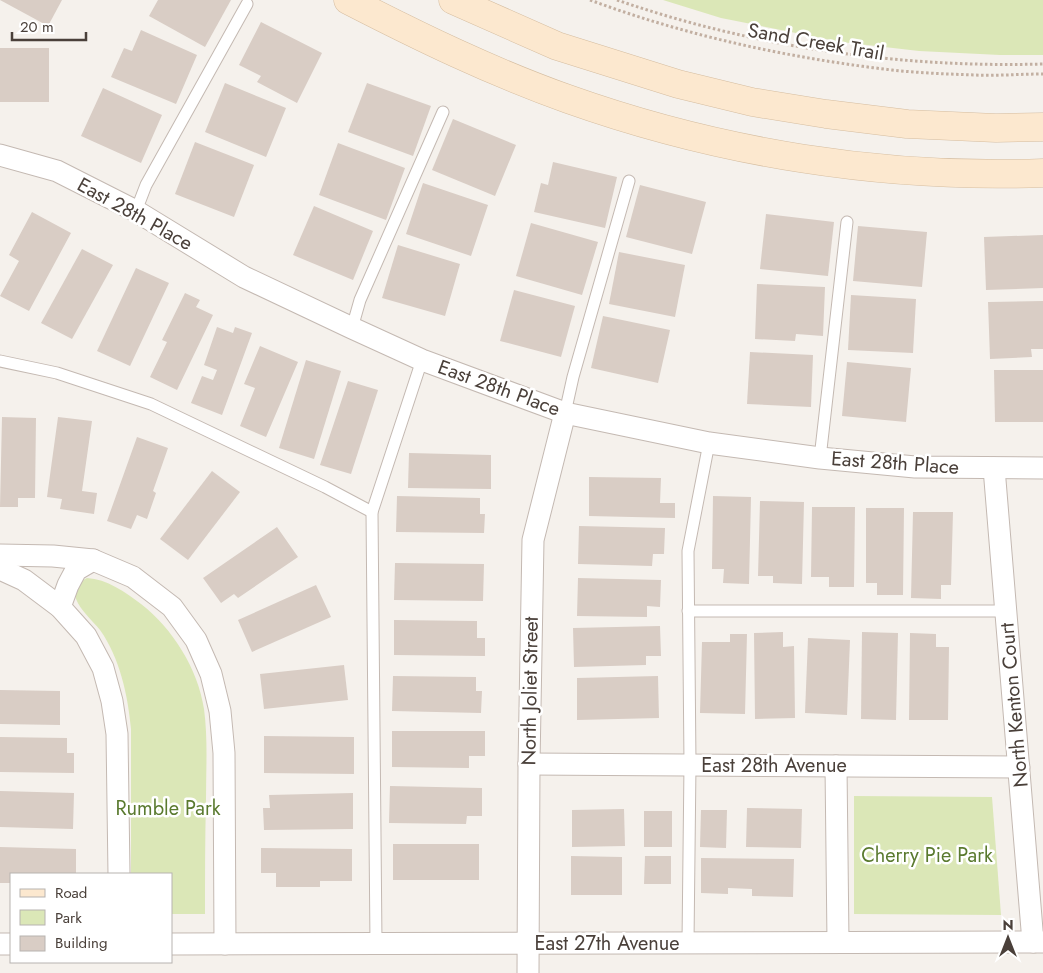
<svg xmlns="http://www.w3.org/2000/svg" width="1043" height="973" font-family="Jost,sans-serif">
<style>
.green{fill:#dbe7b7}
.building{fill:#d9cdc5}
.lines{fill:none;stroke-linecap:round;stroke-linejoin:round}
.service-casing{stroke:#c4b9b2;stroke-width:13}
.minor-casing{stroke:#c4b9b2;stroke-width:23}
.secondary-casing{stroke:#d5bda0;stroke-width:29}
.path{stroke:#c2afa1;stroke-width:3;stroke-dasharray:2.5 2.5;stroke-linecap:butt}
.service{stroke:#fff;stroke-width:11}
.minor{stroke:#fff;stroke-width:21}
.secondary{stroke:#fce8cf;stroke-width:28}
.labels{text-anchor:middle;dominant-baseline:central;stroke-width:5;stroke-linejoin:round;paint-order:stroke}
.street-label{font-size:20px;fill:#4a403a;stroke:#fff}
.park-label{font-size:20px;fill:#5a7a2f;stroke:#fff}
</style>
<rect width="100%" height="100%" fill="#f5f1ec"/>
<g class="green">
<path d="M663,0H1043V55H1000L919,51L841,42L721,18Z"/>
<path d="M87,578C107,579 125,592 141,604C173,629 198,669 204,709C208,739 206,770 206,800C205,838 205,876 205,914H171V874H131V729C128,696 120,658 100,630C93,621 80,610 76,599C73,591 79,581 87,578Z"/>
<path d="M854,796L992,797L1001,915L854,914Z"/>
</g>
<g class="building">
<path d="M0,0H62L48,26Z"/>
<path d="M158,0H231L205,47L149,16Z"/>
<path d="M261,22L322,53L297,103L257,82L261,76L239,65Z"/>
<path d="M141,30L197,55L176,104L111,77L124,48L132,51Z"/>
<rect x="0" y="48" width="49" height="54"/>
<path d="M225,83L286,108L266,157L205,132Z"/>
<path d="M367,83L431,106L413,156L348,132Z"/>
<path d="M103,88L162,115L141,163L81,136Z"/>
<path d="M453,119L516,145L495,196L432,170Z"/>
<path d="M195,142L254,165L234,217L175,194Z"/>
<path d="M338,143L405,168L386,220L319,195Z"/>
<path d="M553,162L617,177L605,228L534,212L541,183L548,185Z"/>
<path d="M423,183L488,205L471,256L406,234Z"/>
<path d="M640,185L706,202L692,254L626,237Z"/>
<path d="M314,206L373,231L353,280L293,255Z"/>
<path d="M32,212L71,233L29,311L0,296L19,261L9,255Z"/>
<path d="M766,214L834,222L828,276L760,269Z"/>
<path d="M531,223L598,242L582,295L516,276Z"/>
<path d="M858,226L927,232L922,287L853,281Z"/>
<path d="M1043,235V288L986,290L984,237Z"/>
<path d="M398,245L460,264L445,316L382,298Z"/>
<path d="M82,249L113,265L72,339L41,323Z"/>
<path d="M619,252L685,265L675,317L609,304Z"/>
<path d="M136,268L169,283L130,366L97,351Z"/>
<path d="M757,284L825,287L823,336L796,334L795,341L755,339Z"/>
<path d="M514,290L575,306L561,357L500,341Z"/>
<path d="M185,293L200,300L196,307L213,315L177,390L150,377L167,342L162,340Z"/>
<path d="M851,295L916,299L913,353L848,350Z"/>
<path d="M1043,301V349H1031L1032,357L990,359L988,302Z"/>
<path d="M603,316L670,330L658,383L591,368Z"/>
<path d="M217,327L233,333L235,327L252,333L222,415L191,403L202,376L213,380L217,370L204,365Z"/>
<path d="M260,346L298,362L266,437L240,426L255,388L244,384Z"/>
<path d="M750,352L813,355L811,407L747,404Z"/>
<path d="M306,360L341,371L314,459L279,448Z"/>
<path d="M847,362L911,368L906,422L842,416Z"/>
<path d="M994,370H1043V422H995Z"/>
<path d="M348,381L378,390L351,474L320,465Z"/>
<path d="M2,417L36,418L35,498H18V507H0Z"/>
<path d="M58,417L92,421L82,491L97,493L94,514L60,509L62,499L47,497Z"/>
<path d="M137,437L168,448L153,491L156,493L147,519L137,515L131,529L107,521Z"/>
<path d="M409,453L491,455V489L408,488Z"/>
<path d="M212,471L240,492L188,560L160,539Z"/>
<path d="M589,477L661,478L660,503H675V518L589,516Z"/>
<path d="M397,496L480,498V514H485L484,533L396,532Z"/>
<path d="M713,496L751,497L749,584L723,583L724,569H712Z"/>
<path d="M760,501L804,502L802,584L773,583V576H758Z"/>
<path d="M812,507H855L854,587H829V577H811Z"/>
<path d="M866,508H904L903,595H877V583H866Z"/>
<path d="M913,512H953L951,585H941V599L911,598Z"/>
<path d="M579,526L665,528L664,554H653L652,566L578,564Z"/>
<path d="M277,527L298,557L238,598L234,594L221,603L203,578Z"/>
<path d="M395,563L484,564L483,601L394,600Z"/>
<path d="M578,578L661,580L660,607L647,606V617L577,616Z"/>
<path d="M316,585L331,617L252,652L238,620Z"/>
<path d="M394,620L477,621V638H485V656L394,655Z"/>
<path d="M660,626L661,656H646V665L574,667L573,628Z"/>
<path d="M783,632V647L794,646L795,718L755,719L754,633Z"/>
<path d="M862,632L898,633L896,720L861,719Z"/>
<path d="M910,633L936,634V647H949L948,720H909Z"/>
<path d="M730,634H747L745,714L700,713L702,642H730Z"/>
<path d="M808,638L850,640L847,715L805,713Z"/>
<path d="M344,665L348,700L264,709L260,674Z"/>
<path d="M393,676L476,677V691H482L481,713L392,711Z"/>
<path d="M658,676L659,718L577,720V678Z"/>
<path d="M0,690L60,691V725L0,724Z"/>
<path d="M392,731H485V756H469V768L392,767Z"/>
<path d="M264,736L354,737V774L264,773Z"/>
<path d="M0,737L67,738V753H74V773L0,772Z"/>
<path d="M390,786L482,788V816H467L466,824L389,823Z"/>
<path d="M0,791L74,793L73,829L0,827Z"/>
<path d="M353,793V829L264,830L263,808H270L269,795Z"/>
<path d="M747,808L802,809L801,848L746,847Z"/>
<path d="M624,809L625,846L572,847V810Z"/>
<path d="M701,810H727L726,848L700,847Z"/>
<rect x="644" y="811" width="28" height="36"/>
<rect x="393" y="844" width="86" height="36"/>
<path d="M0,847L76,849V874H11V883H0Z"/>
<path d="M261,848L352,849V881H320V887H276V873H261Z"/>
<path d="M571,856L622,857V895H571Z"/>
<path d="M645,856H671V884H644Z"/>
<path d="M701,858L794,859L793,897L752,896V889L728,888V894L701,893Z"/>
</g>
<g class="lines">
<defs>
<g id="service">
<path d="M136,211L146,185L247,4"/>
<path d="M352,328L360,300L443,112"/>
<path d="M0,361L57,373L151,404L325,487L372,512"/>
<path d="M565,413L573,377L629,181"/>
<path d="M820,458L847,222"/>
<path d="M688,611H1006"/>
<path d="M688,942L690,764L688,551L709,443"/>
<path d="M376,943L372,512L422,360"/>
</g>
<g id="minor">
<path d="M0,155L57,171L136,211L244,277L352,328L422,360L565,413L709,443L820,458L915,467L1043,468"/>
<path d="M994,468L1033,942"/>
<path d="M0,555L53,556L93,560L133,577L172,607L196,640L211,674L220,711L224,753L225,944"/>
<path d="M0,569L24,580L60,607L86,636L103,668L112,701L117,734L119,874"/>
<path d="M60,607L68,585L76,570L93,560"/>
<path d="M529,764L1019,767"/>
<path d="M836,766L838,942"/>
<path d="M0,944H11"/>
<path d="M171,944L1043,942"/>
<path d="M528,973L529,764L533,540L565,413"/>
</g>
<g id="secondary">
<path d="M348,0C420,37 492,72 568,99C720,153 883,179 1043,173"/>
<path d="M453,0L557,46L678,84L752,102L826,114L907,124L996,128L1043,127"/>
</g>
</defs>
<use href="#service" class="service-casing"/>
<use href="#minor" class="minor-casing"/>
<use href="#secondary" class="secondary-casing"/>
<g class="path">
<path d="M590,0C687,36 789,58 892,70C919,73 947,74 975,75C997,76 1020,74 1043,74"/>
<path d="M617,0C753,47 899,68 1043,64"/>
</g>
<use href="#service" class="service"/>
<use href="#minor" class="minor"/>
<use href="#secondary" class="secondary"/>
</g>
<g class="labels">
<g class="street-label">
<text transform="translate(816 42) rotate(10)">Sand Creek Trail</text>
<text transform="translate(135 214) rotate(29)">East 28th Place</text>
<text transform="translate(499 388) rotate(20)">East 28th Place</text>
<text transform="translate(895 463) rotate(4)">East 28th Place</text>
<text transform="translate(530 691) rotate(-89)">North Joliet Street</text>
<text transform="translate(1014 705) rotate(-95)">North Kenton Court</text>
<text x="774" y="765">East 28th Avenue</text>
<text x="607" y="943">East 27th Avenue</text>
</g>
<g class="park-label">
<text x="168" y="808">Rumble Park</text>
<text x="927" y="855">Cherry Pie Park</text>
</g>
</g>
<rect x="10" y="873" width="162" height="90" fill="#ffffff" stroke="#b7b3b0"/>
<rect x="20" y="889" width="25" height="8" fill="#fce8cf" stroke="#b7b3b0"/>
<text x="55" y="898" font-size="15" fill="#4a403a">Road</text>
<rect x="20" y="910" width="25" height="15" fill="#dbe7b7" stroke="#b7b3b0"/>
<text x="55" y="923" font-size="15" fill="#4a403a">Park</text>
<rect x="20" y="936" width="25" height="15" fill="#d9cdc5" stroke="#b7b3b0"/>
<text x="55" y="948" font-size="15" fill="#4a403a">Building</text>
<g transform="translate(1008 938)" stroke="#ffffff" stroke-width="4" paint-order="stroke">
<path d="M0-4L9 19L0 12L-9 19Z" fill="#4a403a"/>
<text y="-8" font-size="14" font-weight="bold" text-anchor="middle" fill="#4a403a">N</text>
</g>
<path d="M12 32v8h74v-8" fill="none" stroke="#4a403a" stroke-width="2.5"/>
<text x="20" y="32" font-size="15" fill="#4a403a" stroke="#ffffff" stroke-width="4" paint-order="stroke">20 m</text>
</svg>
